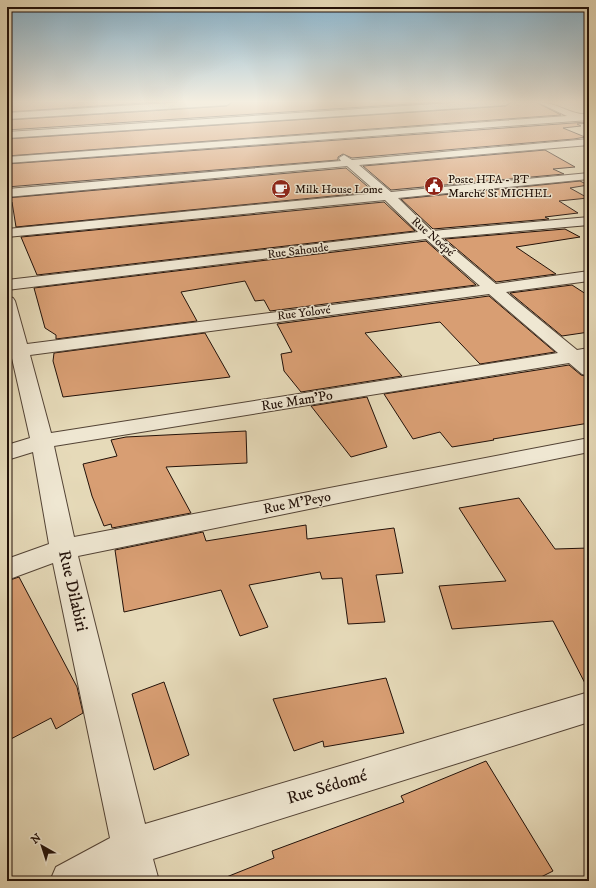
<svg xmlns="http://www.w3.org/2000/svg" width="596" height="888" font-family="'IM FELL DW Pica',serif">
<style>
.building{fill:#d89e73;stroke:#221109}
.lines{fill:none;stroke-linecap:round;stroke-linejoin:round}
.minor-casing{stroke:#534335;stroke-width:2}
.minor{fill:#efe7d2;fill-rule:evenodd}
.labels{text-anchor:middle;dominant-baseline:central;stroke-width:3;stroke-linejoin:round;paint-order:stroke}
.far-poi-label{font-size:12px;fill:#221109;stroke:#efe7d2;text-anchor:start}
.far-street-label{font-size:12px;fill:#221109;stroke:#efe7d2}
.street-label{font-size:14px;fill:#221109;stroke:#efe7d2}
.near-street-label{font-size:17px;fill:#221109;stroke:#efe7d2}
</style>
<rect width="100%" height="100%" fill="#e6dab9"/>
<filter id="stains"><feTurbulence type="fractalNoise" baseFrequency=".005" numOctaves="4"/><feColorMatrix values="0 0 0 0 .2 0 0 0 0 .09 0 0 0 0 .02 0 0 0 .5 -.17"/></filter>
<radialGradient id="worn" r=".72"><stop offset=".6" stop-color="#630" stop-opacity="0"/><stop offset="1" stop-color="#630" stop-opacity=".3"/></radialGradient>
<g class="building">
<path d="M7,102H159L7,112Z"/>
<path d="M232,102H441L7,130V120L227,106Z"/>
<path d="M511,102H536L561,115L7,156V139L506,106Z"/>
<path d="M587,122L589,123L577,124L581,126L563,128L585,137L574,139L352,158L343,154L338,157V160L7,187V164Z"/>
<path d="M545,150L575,167L553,169L564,174L391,190L363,166Z"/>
<path d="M346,168L374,192L16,227L12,202L7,203V198Z"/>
<path d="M580,181L588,185L570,188L588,198L559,201L578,213L545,217L549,219L433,229L401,199Z"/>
<path d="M384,202L415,231L37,275L21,237Z"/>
<path d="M565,229L580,237L516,247L556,274L496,282L445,239Z"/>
<path d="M426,241L476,285L270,311L264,300L255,301L245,281L181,292L197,321L56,339V335L45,328L34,288Z"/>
<path d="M572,285L589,296V332L562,336L510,293Z"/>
<path d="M489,296L555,352L480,364L440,322L365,333L402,376L301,392L284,371L281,354L292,352L277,324Z"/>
<path d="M205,333L230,377L63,397L53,361L54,353Z"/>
<path d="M569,365L581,375L589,377V423L493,439L494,440L452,447L440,432L413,439L384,394Z"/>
<path d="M367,397L387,447L351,457L311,406Z"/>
<path d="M246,431L247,463L166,467L191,513L112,528L111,524L104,526L92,496L83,464L117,456L111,440L126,437Z"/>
<path d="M519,498L555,549L589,548V691L553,621L452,629L439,586L506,581L459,508Z"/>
<path d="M306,525L307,539L394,528L403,573L376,575L385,622L348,624L342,578L322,579L320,572L249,585L268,627L240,636L221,590L124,612L115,550L203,532L206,541Z"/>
<path d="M19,577L77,687L83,713L56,729L51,718L7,741V581Z"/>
<path d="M386,678L404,733L324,747L323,741L294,751L273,699Z"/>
<path d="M164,682L189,755L154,770L132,694Z"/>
<path d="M486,761L553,871L533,881H219V880L274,858L272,851L404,802L401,796Z"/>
</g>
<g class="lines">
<defs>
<g id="minor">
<path d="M185,102H231L227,105L7,119V113Z"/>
<path d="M466,102H510L506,105L7,138V132Z"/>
<path d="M537,102C557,102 571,116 589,114V120L7,163V157L567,116Z"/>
<path d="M589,139V145L359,165L391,192L589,173V179L398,198L432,231L589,217V225L441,238L496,284L589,271V281L506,292L577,350L589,348V376L582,374L569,363L54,446L74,537L589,438V452L78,556L145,824L589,692V722L153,859L159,881H119L118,876L109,881H50L56,867L110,838L53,563L7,580V559L49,544L33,452L7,460V445L30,438L7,336V296L13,298L15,301L27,344L480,286L426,239L7,290V280L418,232L385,200L7,237V229L378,193L347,166L7,197V189L341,161L339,158L344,155L352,160ZM489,294L558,353L51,433L30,355Z"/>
</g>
</defs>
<use href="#minor" class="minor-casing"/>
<use href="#minor" class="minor"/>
</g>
<linearGradient id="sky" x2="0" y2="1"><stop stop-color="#87b6d2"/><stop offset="0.45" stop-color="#f4eee0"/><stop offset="1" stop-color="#f4eee0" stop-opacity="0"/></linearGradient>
<rect width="596" height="226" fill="url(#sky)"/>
<defs>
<symbol id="civic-disc" viewBox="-11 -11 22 22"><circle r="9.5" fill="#8f2418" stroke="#efe7d2"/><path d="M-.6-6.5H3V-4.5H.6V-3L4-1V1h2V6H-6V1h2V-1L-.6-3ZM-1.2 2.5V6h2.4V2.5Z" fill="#fff"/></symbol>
<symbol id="cafe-disc" viewBox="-11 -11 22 22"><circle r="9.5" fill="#8f2418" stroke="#efe7d2"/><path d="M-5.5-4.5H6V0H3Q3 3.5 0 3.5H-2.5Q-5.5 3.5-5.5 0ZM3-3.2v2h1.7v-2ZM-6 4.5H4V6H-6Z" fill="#fff"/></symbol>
</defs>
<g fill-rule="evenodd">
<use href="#civic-disc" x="423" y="175" width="22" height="22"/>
<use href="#cafe-disc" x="270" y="178" width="22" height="22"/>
</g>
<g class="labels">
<g class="far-poi-label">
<text x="448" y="179">Poste HTA - BT<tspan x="448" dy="14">Marché St MICHEL</tspan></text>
<text x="295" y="189">Milk House Lome</text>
</g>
<g class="far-street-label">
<text transform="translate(433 237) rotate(41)">Rue Noépé</text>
<text transform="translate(298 251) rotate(-7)">Rue Sahoude</text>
<text transform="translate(304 313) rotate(-7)">Rue Yolové</text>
</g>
<g class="street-label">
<text transform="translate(297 401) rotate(-9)">Rue Mam'Po</text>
<text transform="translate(297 503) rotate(-11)">Rue M'Peyo</text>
</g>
<g class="near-street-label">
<text transform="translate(73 591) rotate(77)">Rue Dilabiri</text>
<text transform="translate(327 787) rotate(-17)">Rue Sédomé</text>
</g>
</g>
<rect width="596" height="888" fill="none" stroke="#e6dab9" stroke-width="24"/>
<rect x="8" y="8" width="580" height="872" fill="none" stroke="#221109" stroke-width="2"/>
<rect x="12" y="12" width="572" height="864" fill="none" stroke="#221109"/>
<g transform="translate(42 846) rotate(321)" stroke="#efe7d2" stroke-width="3" paint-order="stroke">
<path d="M0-3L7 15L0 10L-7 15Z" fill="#221109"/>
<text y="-6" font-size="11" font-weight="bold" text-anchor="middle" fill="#221109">N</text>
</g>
<rect width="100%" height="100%" filter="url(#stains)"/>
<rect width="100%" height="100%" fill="url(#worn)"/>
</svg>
